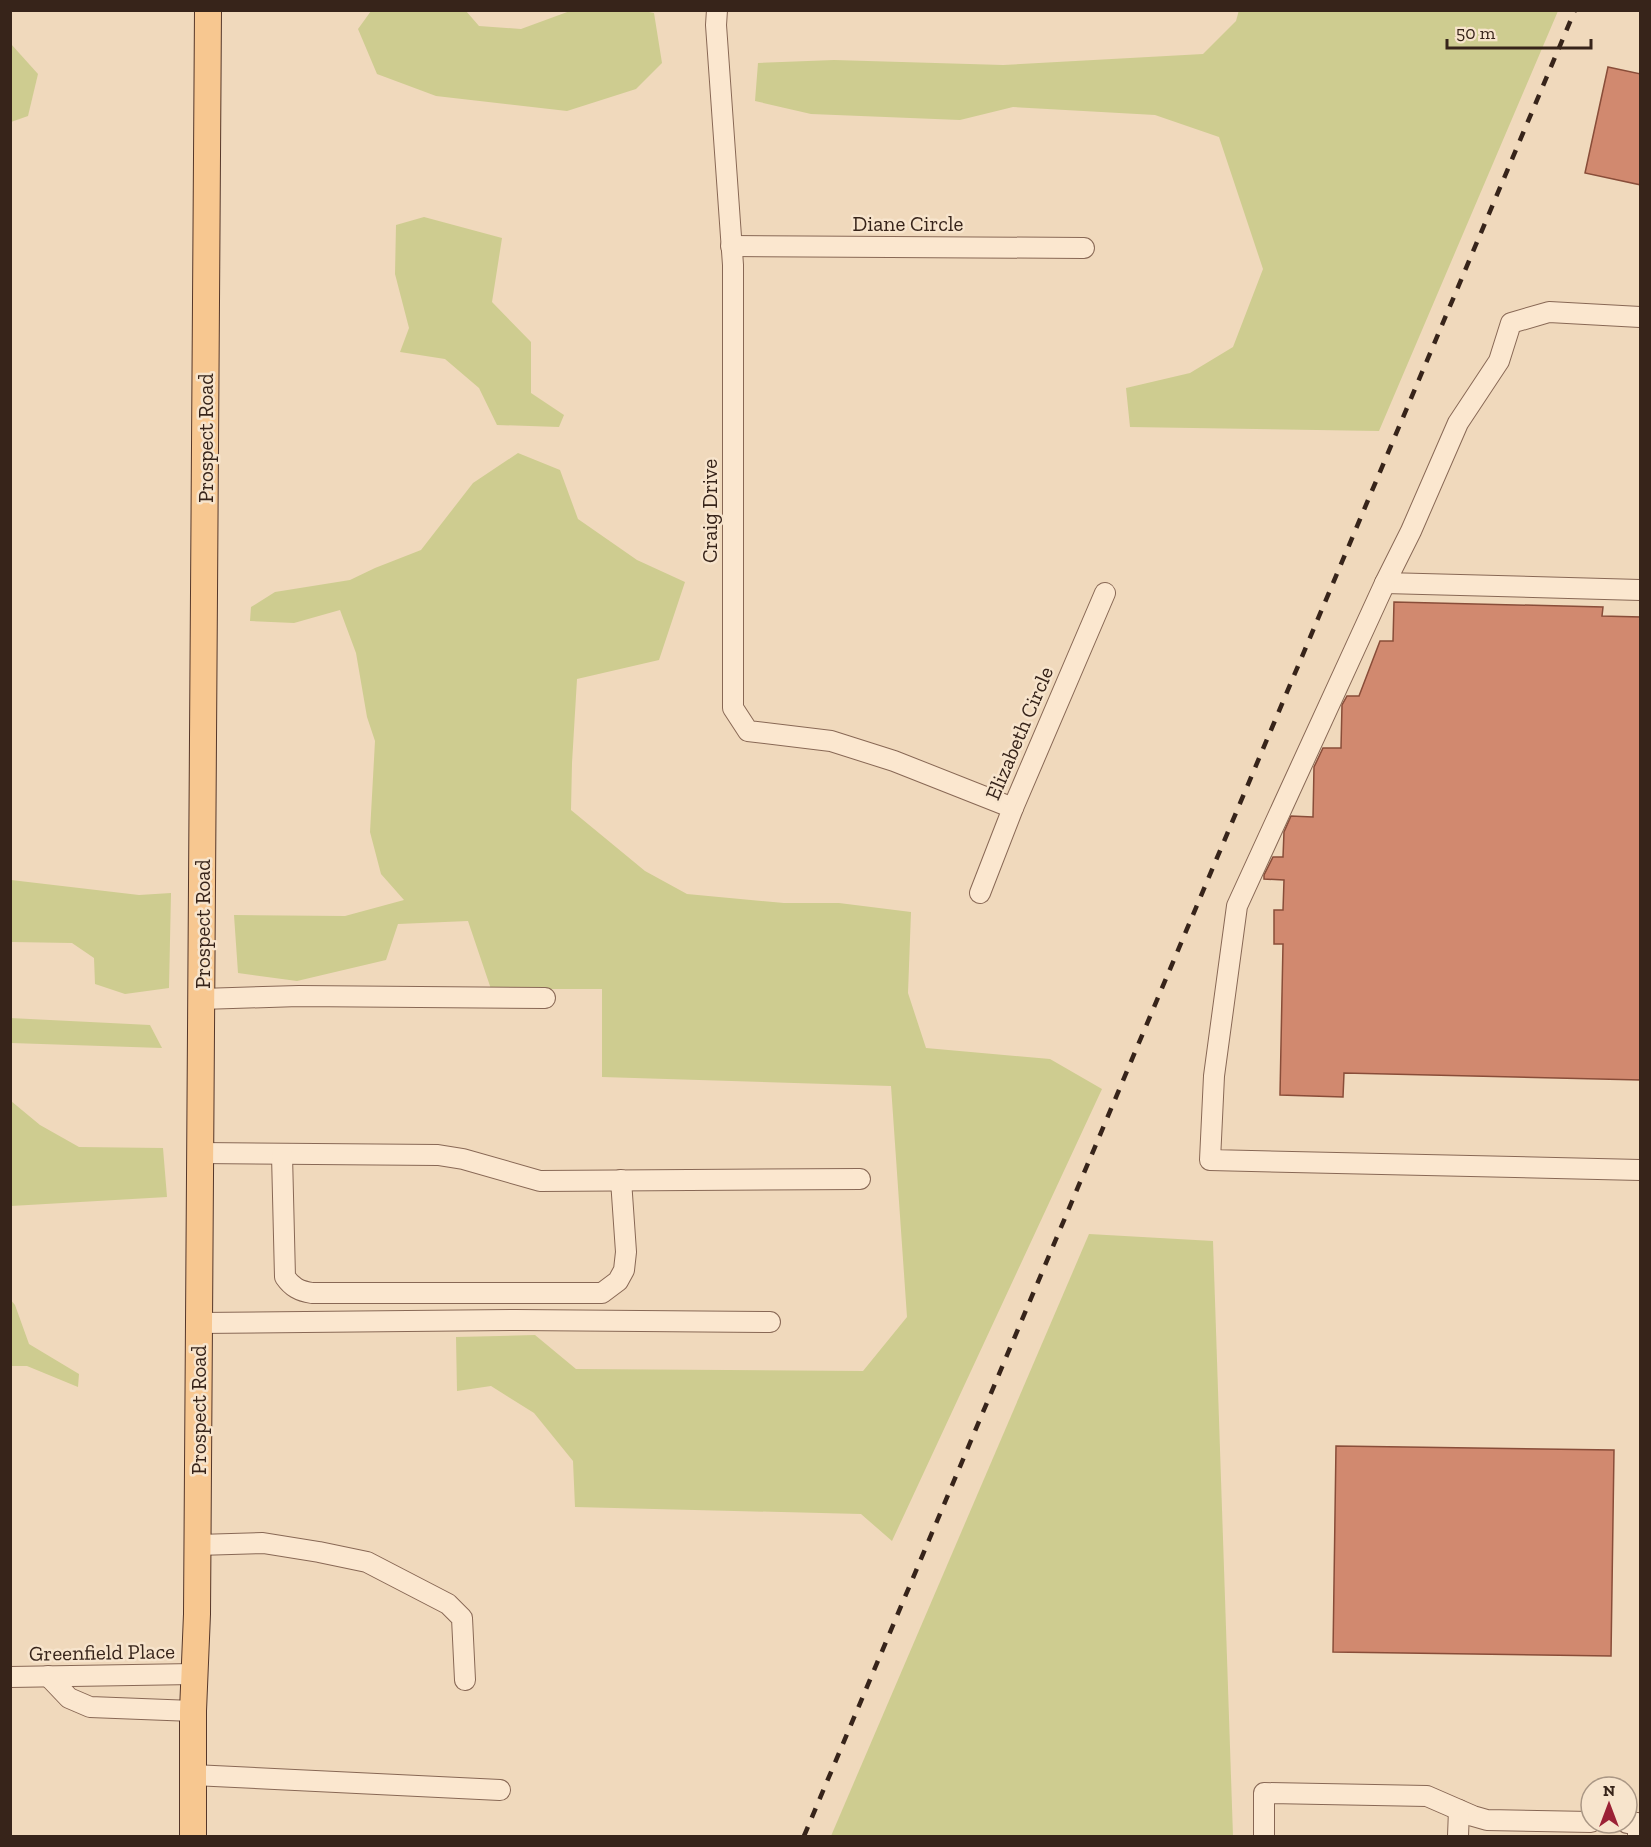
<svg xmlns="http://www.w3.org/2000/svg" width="1651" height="1847" font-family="'Zilla Slab',serif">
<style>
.green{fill:#cecc90}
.building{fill:#d1896f;stroke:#894d39;stroke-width:1.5}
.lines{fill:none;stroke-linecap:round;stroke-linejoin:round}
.minor-casing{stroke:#886855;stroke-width:22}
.major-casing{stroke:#55372a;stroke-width:28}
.minor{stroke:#fbe7cf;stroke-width:20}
.major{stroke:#f7c790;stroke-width:26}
.rail{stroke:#37241a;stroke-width:4.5;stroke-dasharray:10 10;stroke-linecap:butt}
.labels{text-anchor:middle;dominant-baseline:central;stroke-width:5;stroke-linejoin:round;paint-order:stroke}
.street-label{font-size:21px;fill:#37241a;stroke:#f7e4cc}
</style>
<rect width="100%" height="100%" fill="#f0d9bc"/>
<g class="green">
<path d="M1239,10L1558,11L1379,431L1130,427L1126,388L1190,373L1233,347L1263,269L1219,137L1155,115L1013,107L960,120L811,114L755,101L758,63L834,60L1003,65L1203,54L1236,21Z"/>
<path d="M371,11H466L479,26L521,29L570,11L639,10L654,13L662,63L636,89L567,111L436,96L377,74L358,29Z"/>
<path d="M11,44L38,74L28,116L11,122Z"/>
<path d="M424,217L502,238L492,302L531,342V393L564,415L559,427L497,425L479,388L445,359L400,352L409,328L395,274L396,225Z"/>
<path d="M518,453L560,470L578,519L637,560L685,582L659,660L577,679L572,763L571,810L645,871L687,894L784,903H839L911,912L908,993L926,1048L1050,1059L1102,1089L892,1541L861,1514L575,1507L573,1461L534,1413L491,1386L457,1391L456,1337L535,1335L576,1369L863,1371L907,1317L891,1086L602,1077V989H491L468,921L398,924L386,960L297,981L238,973L234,915L345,916L404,900L381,874L370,832L375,741L367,717L356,653L340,610L294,623L250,621L251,607L275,592L350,580L375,568L421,550L473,483Z"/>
<path d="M11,880L139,895L171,893L169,988L125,994L95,984L94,958L72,943L11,942Z"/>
<path d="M10,1018L150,1025L162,1048L11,1043Z"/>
<path d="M11,1101L40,1125L79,1147L163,1148L167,1197L11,1206Z"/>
<path d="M1089,1234L1213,1241L1233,1836H831Z"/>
<path d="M10,1299L15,1305L29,1344L79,1374L78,1387L27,1366H11Z"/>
</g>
<g class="building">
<path d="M1608,67L1641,74V185L1585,173Z"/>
<path d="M1394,602L1603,607L1602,616L1641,617V1080L1344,1073L1343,1097L1280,1095L1283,944H1274V910H1283L1284,880L1264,879V875L1273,857H1283L1284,832L1291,816L1313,817L1314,767L1323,748H1341L1342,705L1347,696H1359L1380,641H1393Z"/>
<path d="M1336,1446L1614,1450L1611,1656L1333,1652Z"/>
</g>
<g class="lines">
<defs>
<g id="minor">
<path d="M717,10L716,25L733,265V708L748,731L831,741L894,761L1013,808"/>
<path d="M731,246L1084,248"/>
<path d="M1640,317L1549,312L1511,323L1499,361L1458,423L1411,531L1385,583L1640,590"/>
<path d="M1385,583L1237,906L1214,1076L1210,1160L1640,1170"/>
<path d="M980,893L1013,808L1105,593"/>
<path d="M201,999L299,996L545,998"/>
<path d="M200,1153L438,1155L463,1159L540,1181L860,1179"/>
<path d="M282,1155L285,1277C292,1287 299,1291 312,1293H602L618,1281L624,1270L626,1252L621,1180"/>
<path d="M199,1323L517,1320L770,1322"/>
<path d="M198,1545L263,1543L319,1552L367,1562L448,1604L462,1618L465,1680"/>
<path d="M48,1676L69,1698L90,1707L193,1711"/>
<path d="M10,1677L194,1674"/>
<path d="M193,1775L500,1790"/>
<path d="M1627,1823H1638V1836"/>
<path d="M1264,1836V1793L1427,1796L1473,1816L1487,1820L1591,1822"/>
<path d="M1458,1836L1459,1810"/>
</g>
<path id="major" d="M193,1836V1711L197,1614L208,10"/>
</defs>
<use href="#minor" class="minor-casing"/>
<use href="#major" class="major-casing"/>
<use href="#minor" class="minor"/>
<use href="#major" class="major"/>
<path class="rail" d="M804,1836L1575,10"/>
</g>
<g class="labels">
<g class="street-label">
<text x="908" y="223">Diane Circle</text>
<text transform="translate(205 438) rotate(-90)">Prospect Road</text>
<text transform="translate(709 511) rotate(-90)">Craig Drive</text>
<text transform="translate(1019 733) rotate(-67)">Elizabeth Circle</text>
<text transform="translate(202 924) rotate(-90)">Prospect Road</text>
<text transform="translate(198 1410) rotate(-90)">Prospect Road</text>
<text transform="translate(102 1652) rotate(-1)">Greenfield Place</text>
</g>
</g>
<rect width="1651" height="1847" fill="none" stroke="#37241a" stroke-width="24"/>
<g transform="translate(1609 1805)"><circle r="28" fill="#f7e4cc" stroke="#aa9785" stroke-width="1.5"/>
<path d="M0-4.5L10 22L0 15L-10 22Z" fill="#9b2135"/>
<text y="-9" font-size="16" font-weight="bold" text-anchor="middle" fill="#37241a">N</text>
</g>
<path d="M1447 39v9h144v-9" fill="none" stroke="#37241a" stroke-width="3"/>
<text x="1456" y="39" font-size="18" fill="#37241a" stroke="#f7e4cc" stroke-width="4.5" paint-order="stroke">50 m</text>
</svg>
